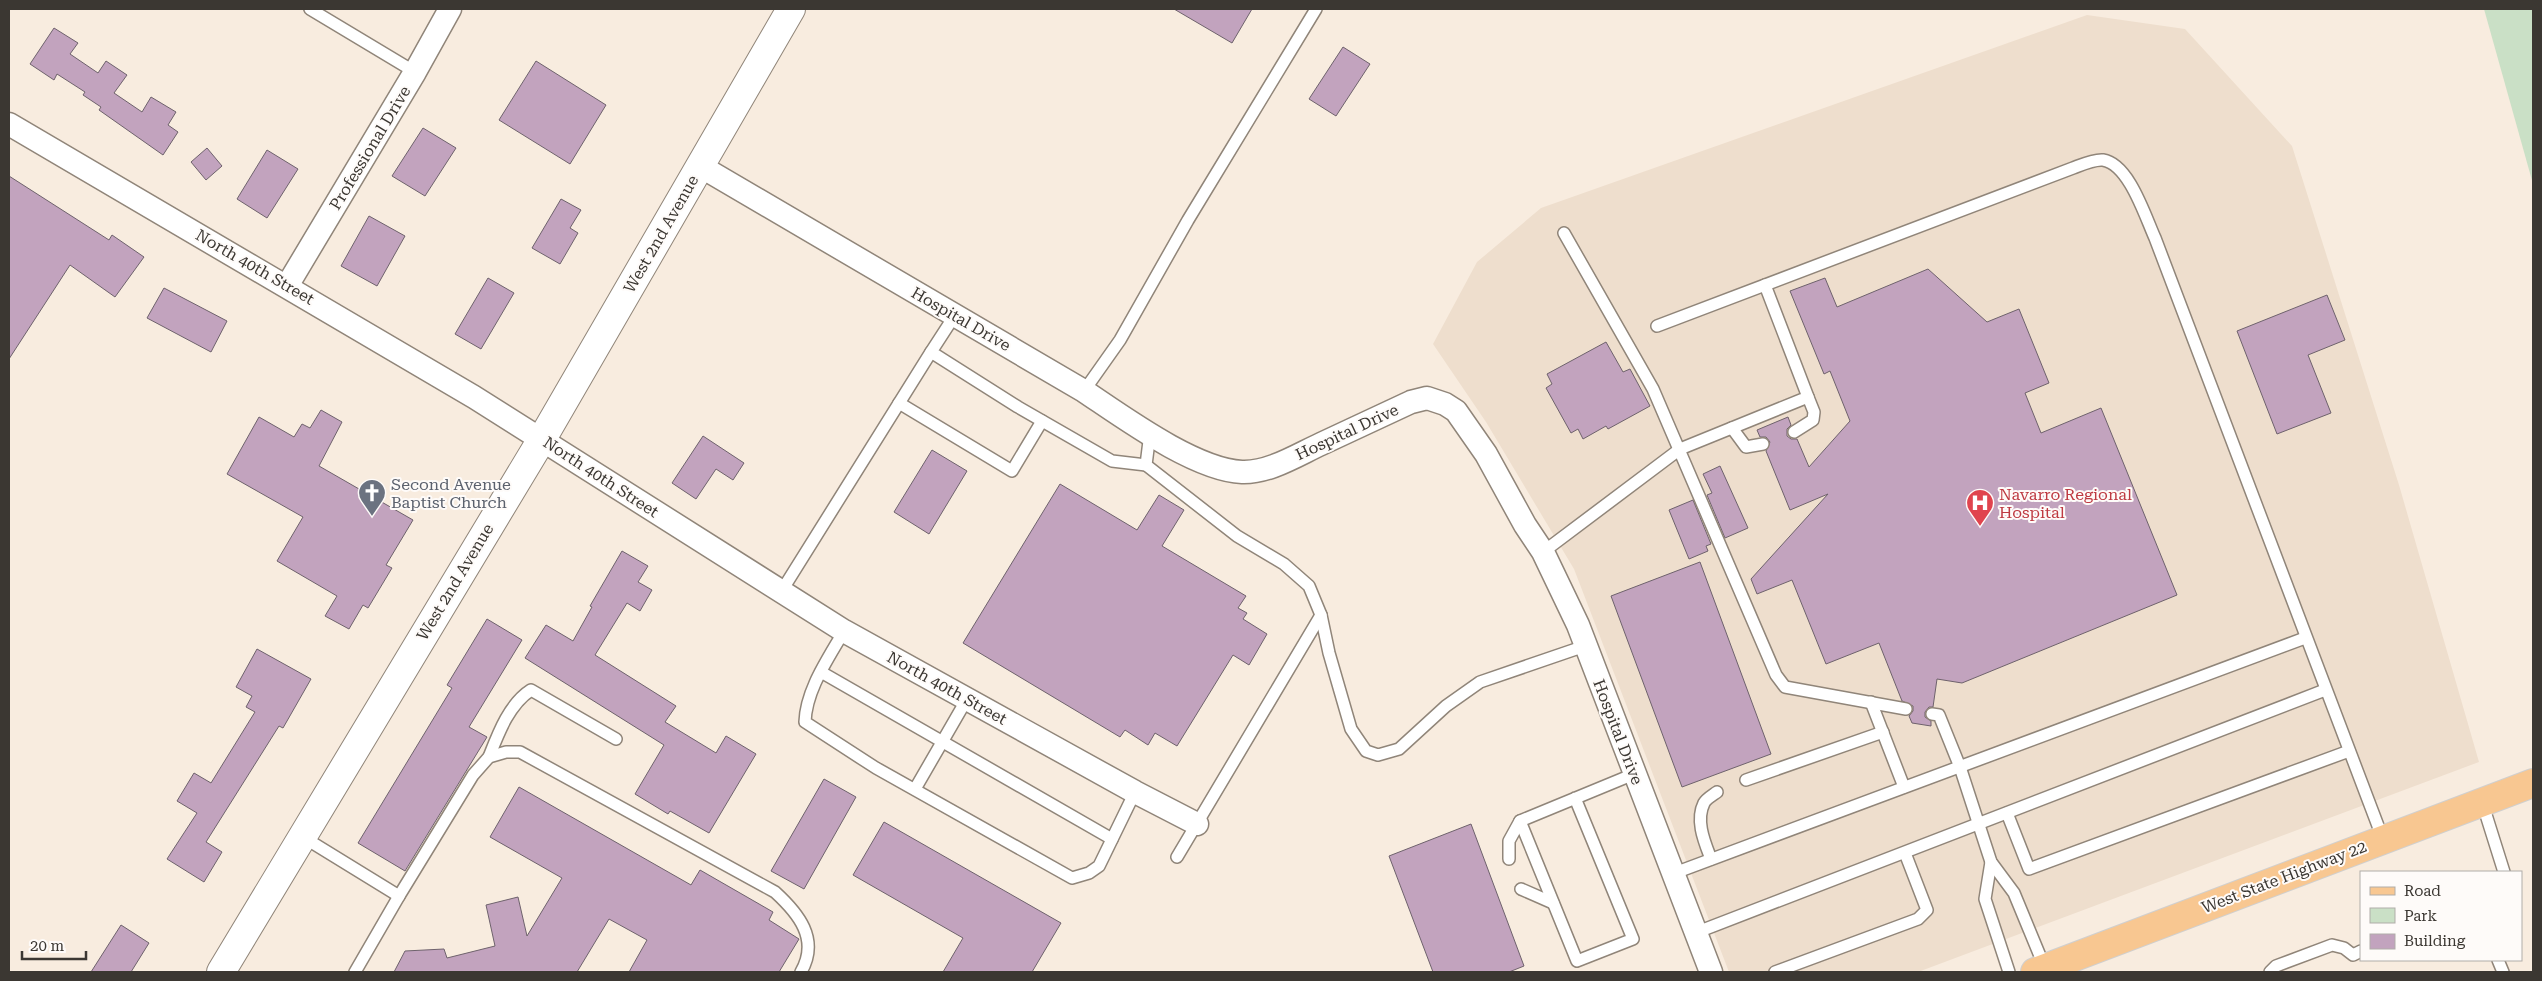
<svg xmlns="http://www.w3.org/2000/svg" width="2542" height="981" font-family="'Roboto Serif',serif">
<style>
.medical{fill:#eedecd}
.green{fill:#cae0c6}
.building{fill:#c2a3be;stroke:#6e626c}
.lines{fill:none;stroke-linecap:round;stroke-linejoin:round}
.service-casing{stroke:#908579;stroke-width:14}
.minor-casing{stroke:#908579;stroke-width:25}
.tertiary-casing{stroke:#908579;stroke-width:30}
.primary-casing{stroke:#d0cfce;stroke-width:30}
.service{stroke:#fff;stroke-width:11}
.minor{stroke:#fff;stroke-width:22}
.tertiary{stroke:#fff;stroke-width:28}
.primary{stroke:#f8c791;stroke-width:28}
.labels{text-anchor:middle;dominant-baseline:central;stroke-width:4;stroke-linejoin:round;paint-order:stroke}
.street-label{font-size:16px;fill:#3b3732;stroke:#fefbf9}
.worship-label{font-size:16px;fill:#5b616d;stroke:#fefbf9;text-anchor:start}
.health-label{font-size:16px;fill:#be3a42;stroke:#fefbf9;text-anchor:start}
</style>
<rect width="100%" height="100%" fill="#f8ecdf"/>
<path class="medical" d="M2087,15L2185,29L2292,146L2399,485L2479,762L1918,972H1729L1574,569L1486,422L1433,344L1477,262L1541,208Z"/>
<path class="green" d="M2484,9H2533V184Z"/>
<g class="building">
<path d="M1174,9H1252L1232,43Z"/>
<path d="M54,28L78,43L70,54L98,73L106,61L127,75L114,93L142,112L151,97L176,112L168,125L178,132L163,155L99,110L101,107L83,95L85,92L57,74L54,80L30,64Z"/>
<path d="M1343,47L1370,64L1336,116L1309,99Z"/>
<path d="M536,61L606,105L570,164L499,120Z"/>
<path d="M423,128L456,148L425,196L392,176Z"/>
<path d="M207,148L222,166L206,180L191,162Z"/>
<path d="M267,150L298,169L267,218L237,199Z"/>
<path d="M9,176L109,240L112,235L144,257L115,297L70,265L9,359Z"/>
<path d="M561,199L581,210L570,228L578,233L560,264L532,248Z"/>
<path d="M369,216L405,236L377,286L341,266Z"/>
<path d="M1928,269L1987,322L2019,309L2049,383L2025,393L2041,433L2101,408L2177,595L1962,683L1937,679L1933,707H1929L1925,712V717L1931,721V726L1912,723L1909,716L1913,711V706L1902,701L1879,643L1826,664L1792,580L1757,594L1751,579L1828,494L1790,510L1766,451L1770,442L1766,437H1760L1757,430L1788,417L1791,425L1787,429V436L1791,439H1797L1809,467L1850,421L1830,371L1824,374L1790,291L1825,278L1837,307Z"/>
<path d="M488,278L514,293L481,349L455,334Z"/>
<path d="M164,288L227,321L211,352L147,318Z"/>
<path d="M2327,295L2345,340L2308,355L2331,413L2277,434L2237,331Z"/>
<path d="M1606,342L1623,372L1630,369L1650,406L1608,429L1606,426L1583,439L1578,429L1571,433L1546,388L1552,384L1547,374Z"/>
<path d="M321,410L342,422L319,466L413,520L386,565L392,568L368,608L363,605L349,629L325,616L337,596L277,561L303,517L227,474L259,417L294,437L302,424L310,428Z"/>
<path d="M703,436L744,463L733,480L716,469L696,499L672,483Z"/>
<path d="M932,450L967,471L929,534L894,512Z"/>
<path d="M1720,466L1748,528L1725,538L1707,495L1712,493L1703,474Z"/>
<path d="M1060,484L1137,530L1159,495L1184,510L1162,546L1246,596L1238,608L1247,613L1243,619L1267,634L1249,665L1233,655L1177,746L1155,733L1148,745L1125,730L1120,737L963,643Z"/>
<path d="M1693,500L1711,544L1706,546L1708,551L1689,559L1669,510Z"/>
<path d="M622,551L648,566L638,582L652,590L640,611L627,603L595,655L676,706L665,722L716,753L726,736L756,754L709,833L670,811L668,814L635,794L664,745L525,658L546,625L573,641L592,607L590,606Z"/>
<path d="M1700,562L1771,754L1682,787L1611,596Z"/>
<path d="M487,619L522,640L469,727L487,737L405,871L358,843L452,688L447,685Z"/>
<path d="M257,649L311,679L283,728L279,726L206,842L222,852L204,882L167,859L197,813L177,801L194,773L211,783L255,712L246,707L252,696L236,687Z"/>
<path d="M824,779L856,797L804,889L771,871Z"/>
<path d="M519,787L691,885L700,870L773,912L769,920L799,939L779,972H629L647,940L609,919L577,972H394L405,951L444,949L447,958L495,946L486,905L518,897L527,936L562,878L490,837Z"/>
<path d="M884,822L1061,923L1032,972H943L963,938L853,875Z"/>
<path d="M1471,824L1524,966L1509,972H1433L1389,856Z"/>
<path d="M121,925L149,943L131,972H91Z"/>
</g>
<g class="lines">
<defs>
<g id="service">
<path d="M310,9L415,72"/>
<path d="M1564,233L1653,389L1776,675L1785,687L1906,709"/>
<path d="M955,315L931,352L1018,407L1112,461L1146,465"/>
<path d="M1657,326L2073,168C2081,165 2094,159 2103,160C2129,164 2145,216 2155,238L2383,839"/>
<path d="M1084,391L1120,340L1188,220L1316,9"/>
<path d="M899,403L1012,471L1042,421"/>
<path d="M1732,428L1746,447L1763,444"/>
<path d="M1794,432L1813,420L1814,412L1808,397"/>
<path d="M1150,433L1146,465L1237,536L1284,564L1309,586L1321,615L1329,653L1351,729L1366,751L1378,755L1399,749L1446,706L1480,682L1585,646"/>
<path d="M1543,552L1680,449L1808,397L1765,285"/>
<path d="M781,592L931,352"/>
<path d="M844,631C828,659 806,690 805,722L876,768L1072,878L1089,873L1099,866L1135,792"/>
<path d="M821,672L1112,839"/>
<path d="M1871,702L1904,787"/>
<path d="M1932,714L1939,715L1960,767L1991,862L2014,893L2045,968"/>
<path d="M489,757C498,734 509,704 531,690L616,739"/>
<path d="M1746,780L1883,732"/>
<path d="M915,789L967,699"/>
<path d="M1575,798L1633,939L1577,961L1520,821L1634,774"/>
<path d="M2482,802L2504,872"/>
<path d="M2007,813L2029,869L2349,751"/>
<path d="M303,837L399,896"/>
<path d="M1177,857L1321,615"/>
<path d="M1509,859V841L1520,821"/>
<path d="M1711,859C1705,843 1695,821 1704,803C1706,799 1713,795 1717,792"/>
<path d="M1991,862L1985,899L2009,972"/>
<path d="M1672,874L2305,638"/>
<path d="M1521,889L1553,903"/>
<path d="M1695,933L2325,690"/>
<path d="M2498,960L2503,972"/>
<path d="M355,972L399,896L473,775L489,757L506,752H520L775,892C798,913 820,939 801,972"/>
<path d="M1775,972L1918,919L1927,910L1905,853"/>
<path d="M2270,972L2276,966L2332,945L2344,948L2353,955L2361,951"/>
</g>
<g id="minor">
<path d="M9,124L474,397L844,631L1135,792L1197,824"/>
<path d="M700,166L1084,391C1123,417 1195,470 1242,472C1269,473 1297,455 1321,444C1351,430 1381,416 1411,402L1427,398L1445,404L1456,411L1486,454L1525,525L1543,552L1578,625L1711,972"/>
<path d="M287,286L415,72L450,9"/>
</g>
<path id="tertiary" d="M221,972L542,439L791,9"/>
<path id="primary" d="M2035,972L2533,783"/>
</defs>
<use href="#service" class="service-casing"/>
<use href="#minor" class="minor-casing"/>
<use href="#tertiary" class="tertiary-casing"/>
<use href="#primary" class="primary-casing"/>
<use href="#service" class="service"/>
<use href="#minor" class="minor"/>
<use href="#tertiary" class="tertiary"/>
<use href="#primary" class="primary"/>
</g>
<defs>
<symbol id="church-pin" viewBox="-11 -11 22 30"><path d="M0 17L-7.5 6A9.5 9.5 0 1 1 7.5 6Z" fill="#6b7280" stroke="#fefbf9"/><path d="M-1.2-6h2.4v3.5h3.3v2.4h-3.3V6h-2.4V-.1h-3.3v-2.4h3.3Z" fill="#fff"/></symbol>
<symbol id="hospital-pin" viewBox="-11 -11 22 30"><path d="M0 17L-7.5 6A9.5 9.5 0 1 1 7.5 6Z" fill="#e0444e" stroke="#fefbf9"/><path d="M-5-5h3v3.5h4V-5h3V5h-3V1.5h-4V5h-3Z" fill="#fff"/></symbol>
</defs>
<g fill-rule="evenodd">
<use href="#church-pin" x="356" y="477" width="32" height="43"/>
<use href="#hospital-pin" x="1964" y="487" width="32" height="43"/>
</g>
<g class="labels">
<g class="street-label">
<text transform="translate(370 148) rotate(-59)">Professional Drive</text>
<text transform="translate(661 234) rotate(-60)">West 2nd Avenue</text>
<text transform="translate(255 267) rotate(30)">North 40th Street</text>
<text transform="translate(961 319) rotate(30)">Hospital Drive</text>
<text transform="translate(1347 432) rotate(-25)">Hospital Drive</text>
<text transform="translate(601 477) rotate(33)">North 40th Street</text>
<text transform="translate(455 582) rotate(-59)">West 2nd Avenue</text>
<text transform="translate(947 688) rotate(29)">North 40th Street</text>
<text transform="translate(1618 732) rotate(69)">Hospital Drive</text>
<text transform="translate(2284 877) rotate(-21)">West State Highway 22</text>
</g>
<g class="worship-label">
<text x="391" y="484">Second Avenue<tspan x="391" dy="18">Baptist Church</tspan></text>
</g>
<g class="health-label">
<text x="1999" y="494">Navarro Regional<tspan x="1999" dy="18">Hospital</tspan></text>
</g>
</g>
<rect width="2542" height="981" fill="none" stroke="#3b3732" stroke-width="20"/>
<rect x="2360" y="871" width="162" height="90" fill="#fefbf9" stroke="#b0ada9"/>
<rect x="2370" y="887" width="25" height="8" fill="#f8c791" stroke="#b0ada9"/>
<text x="2404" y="896" font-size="15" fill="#3b3732">Road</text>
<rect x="2370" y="908" width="25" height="15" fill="#cae0c6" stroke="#b0ada9"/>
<text x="2404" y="921" font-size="15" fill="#3b3732">Park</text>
<rect x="2370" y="934" width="25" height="15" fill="#c2a3be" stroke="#b0ada9"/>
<text x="2404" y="946" font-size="15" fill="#3b3732">Building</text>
<path d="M22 951v8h64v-8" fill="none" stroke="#3b3732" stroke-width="2.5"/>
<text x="30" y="951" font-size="15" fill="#3b3732" stroke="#fefbf9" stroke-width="4" paint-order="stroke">20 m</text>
</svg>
